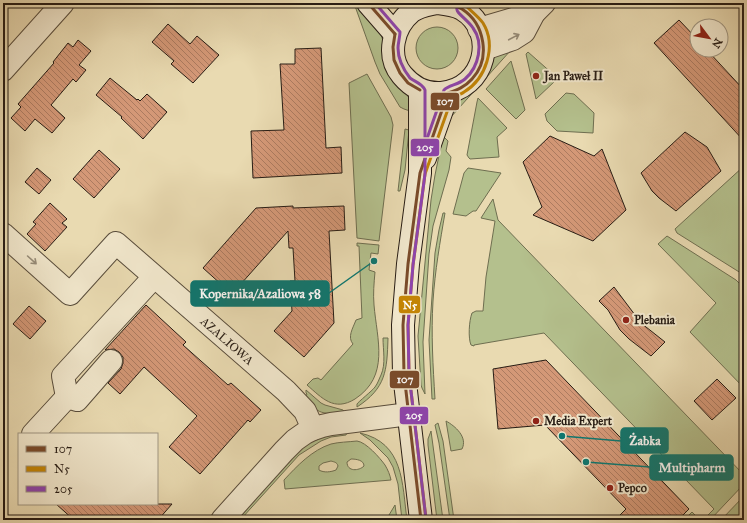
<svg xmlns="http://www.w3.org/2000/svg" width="747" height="523" font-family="'IM FELL Great Primer',serif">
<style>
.grass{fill:#b4c08d;stroke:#6e6e50;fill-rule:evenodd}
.building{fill:url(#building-back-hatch);stroke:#271c14}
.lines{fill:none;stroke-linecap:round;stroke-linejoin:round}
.street-casing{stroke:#584c3b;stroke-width:24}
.secondary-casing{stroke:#271c14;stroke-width:24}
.street{stroke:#f1e7cc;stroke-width:22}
.secondary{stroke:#f1e7cc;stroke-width:22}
.bus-1-casing{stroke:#f1e7cc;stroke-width:6}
.bus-2-casing{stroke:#f1e7cc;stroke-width:6}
.bus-3-casing{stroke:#f1e7cc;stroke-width:6}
.bus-1{stroke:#7a4b2a;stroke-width:3}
.bus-2{stroke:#c38405;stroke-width:3}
.bus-3{stroke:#8e44ad;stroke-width:3}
.oneway{stroke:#968c79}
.poi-dot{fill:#8f2418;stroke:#f1e7cc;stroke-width:1.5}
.labels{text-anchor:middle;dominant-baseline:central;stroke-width:4;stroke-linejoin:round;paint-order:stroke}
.poi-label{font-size:12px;font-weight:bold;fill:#271c14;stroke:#f1e7cc;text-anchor:start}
.street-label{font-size:12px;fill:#271c14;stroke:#f1e7cc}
.leader{fill:none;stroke:#0f766e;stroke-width:1.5}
.callout-dot{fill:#0f766e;stroke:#f1e7cc;stroke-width:1.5}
.callout{fill:#0f766e;stroke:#0f766e;stroke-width:1.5}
.callout-label{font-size:13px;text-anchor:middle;font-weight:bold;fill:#fff}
.line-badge{stroke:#f1e7cc;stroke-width:1.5}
.badge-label{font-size:11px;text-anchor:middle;font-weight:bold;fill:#fff}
</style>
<defs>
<pattern id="building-back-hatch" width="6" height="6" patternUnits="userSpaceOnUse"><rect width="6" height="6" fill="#d49877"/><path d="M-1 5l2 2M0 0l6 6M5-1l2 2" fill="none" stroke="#ac7b60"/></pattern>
</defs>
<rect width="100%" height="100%" fill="#e9dab1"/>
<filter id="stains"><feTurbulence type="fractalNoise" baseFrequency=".005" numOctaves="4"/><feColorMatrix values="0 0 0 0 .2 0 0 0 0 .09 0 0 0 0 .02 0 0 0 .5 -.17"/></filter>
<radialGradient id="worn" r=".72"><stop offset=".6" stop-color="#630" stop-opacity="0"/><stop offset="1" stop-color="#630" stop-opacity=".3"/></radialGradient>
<g class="grass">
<path d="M360,3L380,31L383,41L407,94L410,101V111L404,109L400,107L380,74L375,62L355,6Z"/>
<circle cx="437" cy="48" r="21"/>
<path d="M511,50L450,118V107L498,53Z"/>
<path d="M528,52L554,75L555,81L536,99L526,54Z"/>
<path d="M511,61L525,110L516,119L486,89Z"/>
<path d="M367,74L391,117L393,125L379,241L357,238L349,83Z"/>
<path d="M566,93L574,94L594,113L593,133L557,131L547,121L545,114Z"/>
<path d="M478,98L507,128L497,137L499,157L470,159L469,158L467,155L477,102Z"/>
<path d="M405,129L409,130L405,170L400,191H398Z"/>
<path d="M443,136L448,141L446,151L451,157L449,170L433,226L429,254L423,342L425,394L422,388L421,385L418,336L431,200L435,175Z"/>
<path d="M744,166V275L677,233L675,229Z"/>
<path d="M468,168L501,173L476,211H473L466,216L453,214L464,173Z"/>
<path d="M493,199L498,220L744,475V484L710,520H708L705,518L714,509L544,333L474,345V346L471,345C468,338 469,321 472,313L476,311H483L486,277L495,221L481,218Z"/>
<path d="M443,213H445C440,242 435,271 433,301C431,334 433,366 435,399H432L429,340L435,253L439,230Z"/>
<path d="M667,236L736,280L744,288V388L690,332L716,303L658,244Z"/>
<path d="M357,243L379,245L378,254L371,253L369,270L375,272C374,283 373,294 374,305C377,340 390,376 355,399C334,412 322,398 307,385L313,379L318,378L321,380L353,344C347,337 353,328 356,320L362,318L359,246H357Z"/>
<path d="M383,338H388C387,371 386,388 357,407C357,406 357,405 357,404C358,402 372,391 375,387C378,383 379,379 381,375C386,364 383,350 383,338Z"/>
<path d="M306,390L321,403L325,405L343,410L345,412C324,414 317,416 306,396L307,394L306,393Z"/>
<path d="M446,421C455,426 468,437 462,449L451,451Z"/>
<path d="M438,423L443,441L454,520H450L439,443L435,425Z"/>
<path d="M348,431L346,435L331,437L321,441L299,455L242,518L239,515L292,456L312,441L326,435Z"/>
<path d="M431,431L443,520H437L428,445V439Z"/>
<path d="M360,433C404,443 402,483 407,520H402L398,484L393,467L388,458L370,440Z"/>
<path d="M357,441C366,442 380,458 385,465C388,470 390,475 391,480L285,489L284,480C297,466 312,450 331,444C339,442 348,442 357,441ZM351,459C356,459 364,460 364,466C359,471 347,472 347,462ZM331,461C334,462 337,462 338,466L336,470C331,472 324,473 319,470V466L323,463Z"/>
<path d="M744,496V516L740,520H721Z"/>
<path d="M395,505L397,520H386Z"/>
<path d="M692,512L700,520H684Z"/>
</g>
<g class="building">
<path d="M679,20L697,39V50H707L744,90V141L654,43Z"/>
<path d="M168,24L190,44L197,36L219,55L193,83L171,64L174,61L152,42Z"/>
<path d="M78,40L91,51L79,65L86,70L76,82L73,79L51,105L65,118L52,133L35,119L25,131L11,118L21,107L18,104L54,63L53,62L68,43L73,47Z"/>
<path d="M321,48L326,148L341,147L342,173L253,178L251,131L284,130L280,64H295V49Z"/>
<path d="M110,78L137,100L138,99L140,101L147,94L167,112L143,139L121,118L122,117L96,95Z"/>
<path d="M685,132L707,147L721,171L676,211L659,198L652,191L641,173Z"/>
<path d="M550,136L594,156L602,149L626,210L593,241L533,215L542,207L523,162Z"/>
<path d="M99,150L120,169L94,198L73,179Z"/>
<path d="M37,168L51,180L39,194L25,182Z"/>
<path d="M50,203L67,219L62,223L67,227L45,251L27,234L36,224L33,222Z"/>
<path d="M293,206V208L344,206L345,230L329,231L334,323L304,357L274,331L292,311L290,281H295L293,248H289L288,231L232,294L203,268L256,208Z"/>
<path d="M614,287L641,323L665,342L651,356L629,339L620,330L608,310L599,301Z"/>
<path d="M146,305L186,342L183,345L228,385L231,383L261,410L250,422L248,420L200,474L169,447L197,416L144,367L120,394L108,383L121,369L123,363V357L119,352L114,349L105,350Z"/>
<path d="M29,306L46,321L30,339L13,324Z"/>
<path d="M546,360L689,509L678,520H615L626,509L545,425L498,429L493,369Z"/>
<path d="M717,379L736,398L712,420L694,401Z"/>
<path d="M56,504H172L158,520H74Z"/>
</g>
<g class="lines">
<defs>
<g id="street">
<path d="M479,29L534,13"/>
<path d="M484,49L513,39L524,32L534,13L544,3"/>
<path d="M3,70L63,3"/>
<path d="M3,234L70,294L116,243L286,391L305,411L313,429"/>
<path d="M67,397L63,376L154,277"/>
<path d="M33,434L67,397L77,400L111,361"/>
<path d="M222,520L284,451L295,440L305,433L313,429L322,426L331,424L409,414"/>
</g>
<g id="secondary">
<path d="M368,3L395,34"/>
<path d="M436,3C427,5 418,6 411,12C393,27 386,56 402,75C412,87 425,94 441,93C485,90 500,32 462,9C455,5 447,4 438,3"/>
<path d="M420,90V173L408,264L403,325L404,374L421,520"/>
<path d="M425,158L448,93"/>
</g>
</defs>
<use href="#street" class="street-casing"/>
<use href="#secondary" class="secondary-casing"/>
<use href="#street" class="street"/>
<use href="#secondary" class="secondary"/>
<defs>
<g id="bus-1">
<path d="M368,3L395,34"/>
<path d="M395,34L393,47L394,60L400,73L408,83L420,90"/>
<path d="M421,520L404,374L403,325L408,264L420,173L448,93C457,90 465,87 472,79C491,59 485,24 462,9C455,5 446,4 438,3"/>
</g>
<g id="bus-2">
<path d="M450,98C455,96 460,95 464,92C486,79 497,46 483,23C478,16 471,11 465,5"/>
<path d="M426,519L409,374L408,325L413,265L425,174L453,95"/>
</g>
<g id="bus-3">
<path d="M375,3L400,32C400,37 398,43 398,48C398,59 403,69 410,78C415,82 422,83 425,90V174L413,265L408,325L409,374L426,519"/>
<path d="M423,150L444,90C449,85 458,85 465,79C479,67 484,43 473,28C469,22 462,17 458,12C456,10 457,6 457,3"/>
</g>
</defs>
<use href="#bus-1" class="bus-1-casing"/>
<use href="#bus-2" class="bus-2-casing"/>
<use href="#bus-3" class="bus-3-casing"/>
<use href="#bus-1" class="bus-1"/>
<use href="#bus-2" class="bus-2"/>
<use href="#bus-3" class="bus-3"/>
</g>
<defs><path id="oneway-shaft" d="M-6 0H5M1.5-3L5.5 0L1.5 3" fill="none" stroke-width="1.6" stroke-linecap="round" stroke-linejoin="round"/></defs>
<g class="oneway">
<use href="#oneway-shaft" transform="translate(514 37) rotate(-28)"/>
<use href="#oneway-shaft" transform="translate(32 260) rotate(42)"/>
</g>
<g class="poi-dot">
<circle cx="536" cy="76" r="4"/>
<circle cx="626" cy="320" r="4"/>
<circle cx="536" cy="421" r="4"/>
<circle cx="610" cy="488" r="4"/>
</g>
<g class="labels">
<g class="poi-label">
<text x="544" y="76">Jan Paweł II</text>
<text x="634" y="320">Plebania</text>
<text x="544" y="421">Media Expert</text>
<text x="618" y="488">Pepco</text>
</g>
<g class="street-label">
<text transform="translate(227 341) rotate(41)">AZALIOWA</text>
</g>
</g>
<path class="leader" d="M374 261L329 293M562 436L621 441M586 462L650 467"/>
<g class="callout-dot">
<circle cx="374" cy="261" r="4"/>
<circle cx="562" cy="436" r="4"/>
<circle cx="586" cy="462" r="4"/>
</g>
<g class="callout">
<rect x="191" y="281" width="138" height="25" rx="4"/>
<rect x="621" y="428" width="47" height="25" rx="4"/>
<rect x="650" y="455" width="83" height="25" rx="4"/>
</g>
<g class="callout-label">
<text x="260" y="298">Kopernika/Azaliowa 58</text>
<text x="645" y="445">Żabka</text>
<text x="692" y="472">Multipharm</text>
</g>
<g class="line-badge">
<rect x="430" y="92" width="30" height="19" rx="4" fill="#7a4b2a"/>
<rect x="410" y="138" width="30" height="19" rx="4" fill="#8e44ad"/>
<rect x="398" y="295" width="23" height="19" rx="4" fill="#c38405"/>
<rect x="389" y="370" width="31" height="19" rx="4" fill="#7a4b2a"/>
<rect x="399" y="406" width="30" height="19" rx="4" fill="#8e44ad"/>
</g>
<g class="badge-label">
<text x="445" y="105">107</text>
<text x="425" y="151">205</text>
<text x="410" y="309">N5</text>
<text x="405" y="383">107</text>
<text x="414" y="419">205</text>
</g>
<rect width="747" height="523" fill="none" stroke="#e9dab1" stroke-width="16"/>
<rect x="4" y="4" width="739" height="515" fill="none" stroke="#271c14" stroke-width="2"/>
<rect x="8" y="8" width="731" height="507" fill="none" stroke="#271c14"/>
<rect x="18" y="433" width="140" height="72" fill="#f1e7cc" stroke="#a09682"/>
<rect x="26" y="446" width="20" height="6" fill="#7a4b2a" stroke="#a09682"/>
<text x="54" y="453" font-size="12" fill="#271c14">107</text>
<rect x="26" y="466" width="20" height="6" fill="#c38405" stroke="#a09682"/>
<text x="54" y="473" font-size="12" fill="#271c14">N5</text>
<rect x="26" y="486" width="20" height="6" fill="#8e44ad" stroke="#a09682"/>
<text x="54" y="493" font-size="12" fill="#271c14">205</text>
<g transform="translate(709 38) rotate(122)"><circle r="19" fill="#f1e7cc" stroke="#a09682"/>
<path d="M0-3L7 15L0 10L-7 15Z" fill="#8f2418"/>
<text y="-6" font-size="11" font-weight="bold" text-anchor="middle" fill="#271c14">N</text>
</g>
<rect width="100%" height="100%" filter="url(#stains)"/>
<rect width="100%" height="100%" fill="url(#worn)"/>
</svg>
